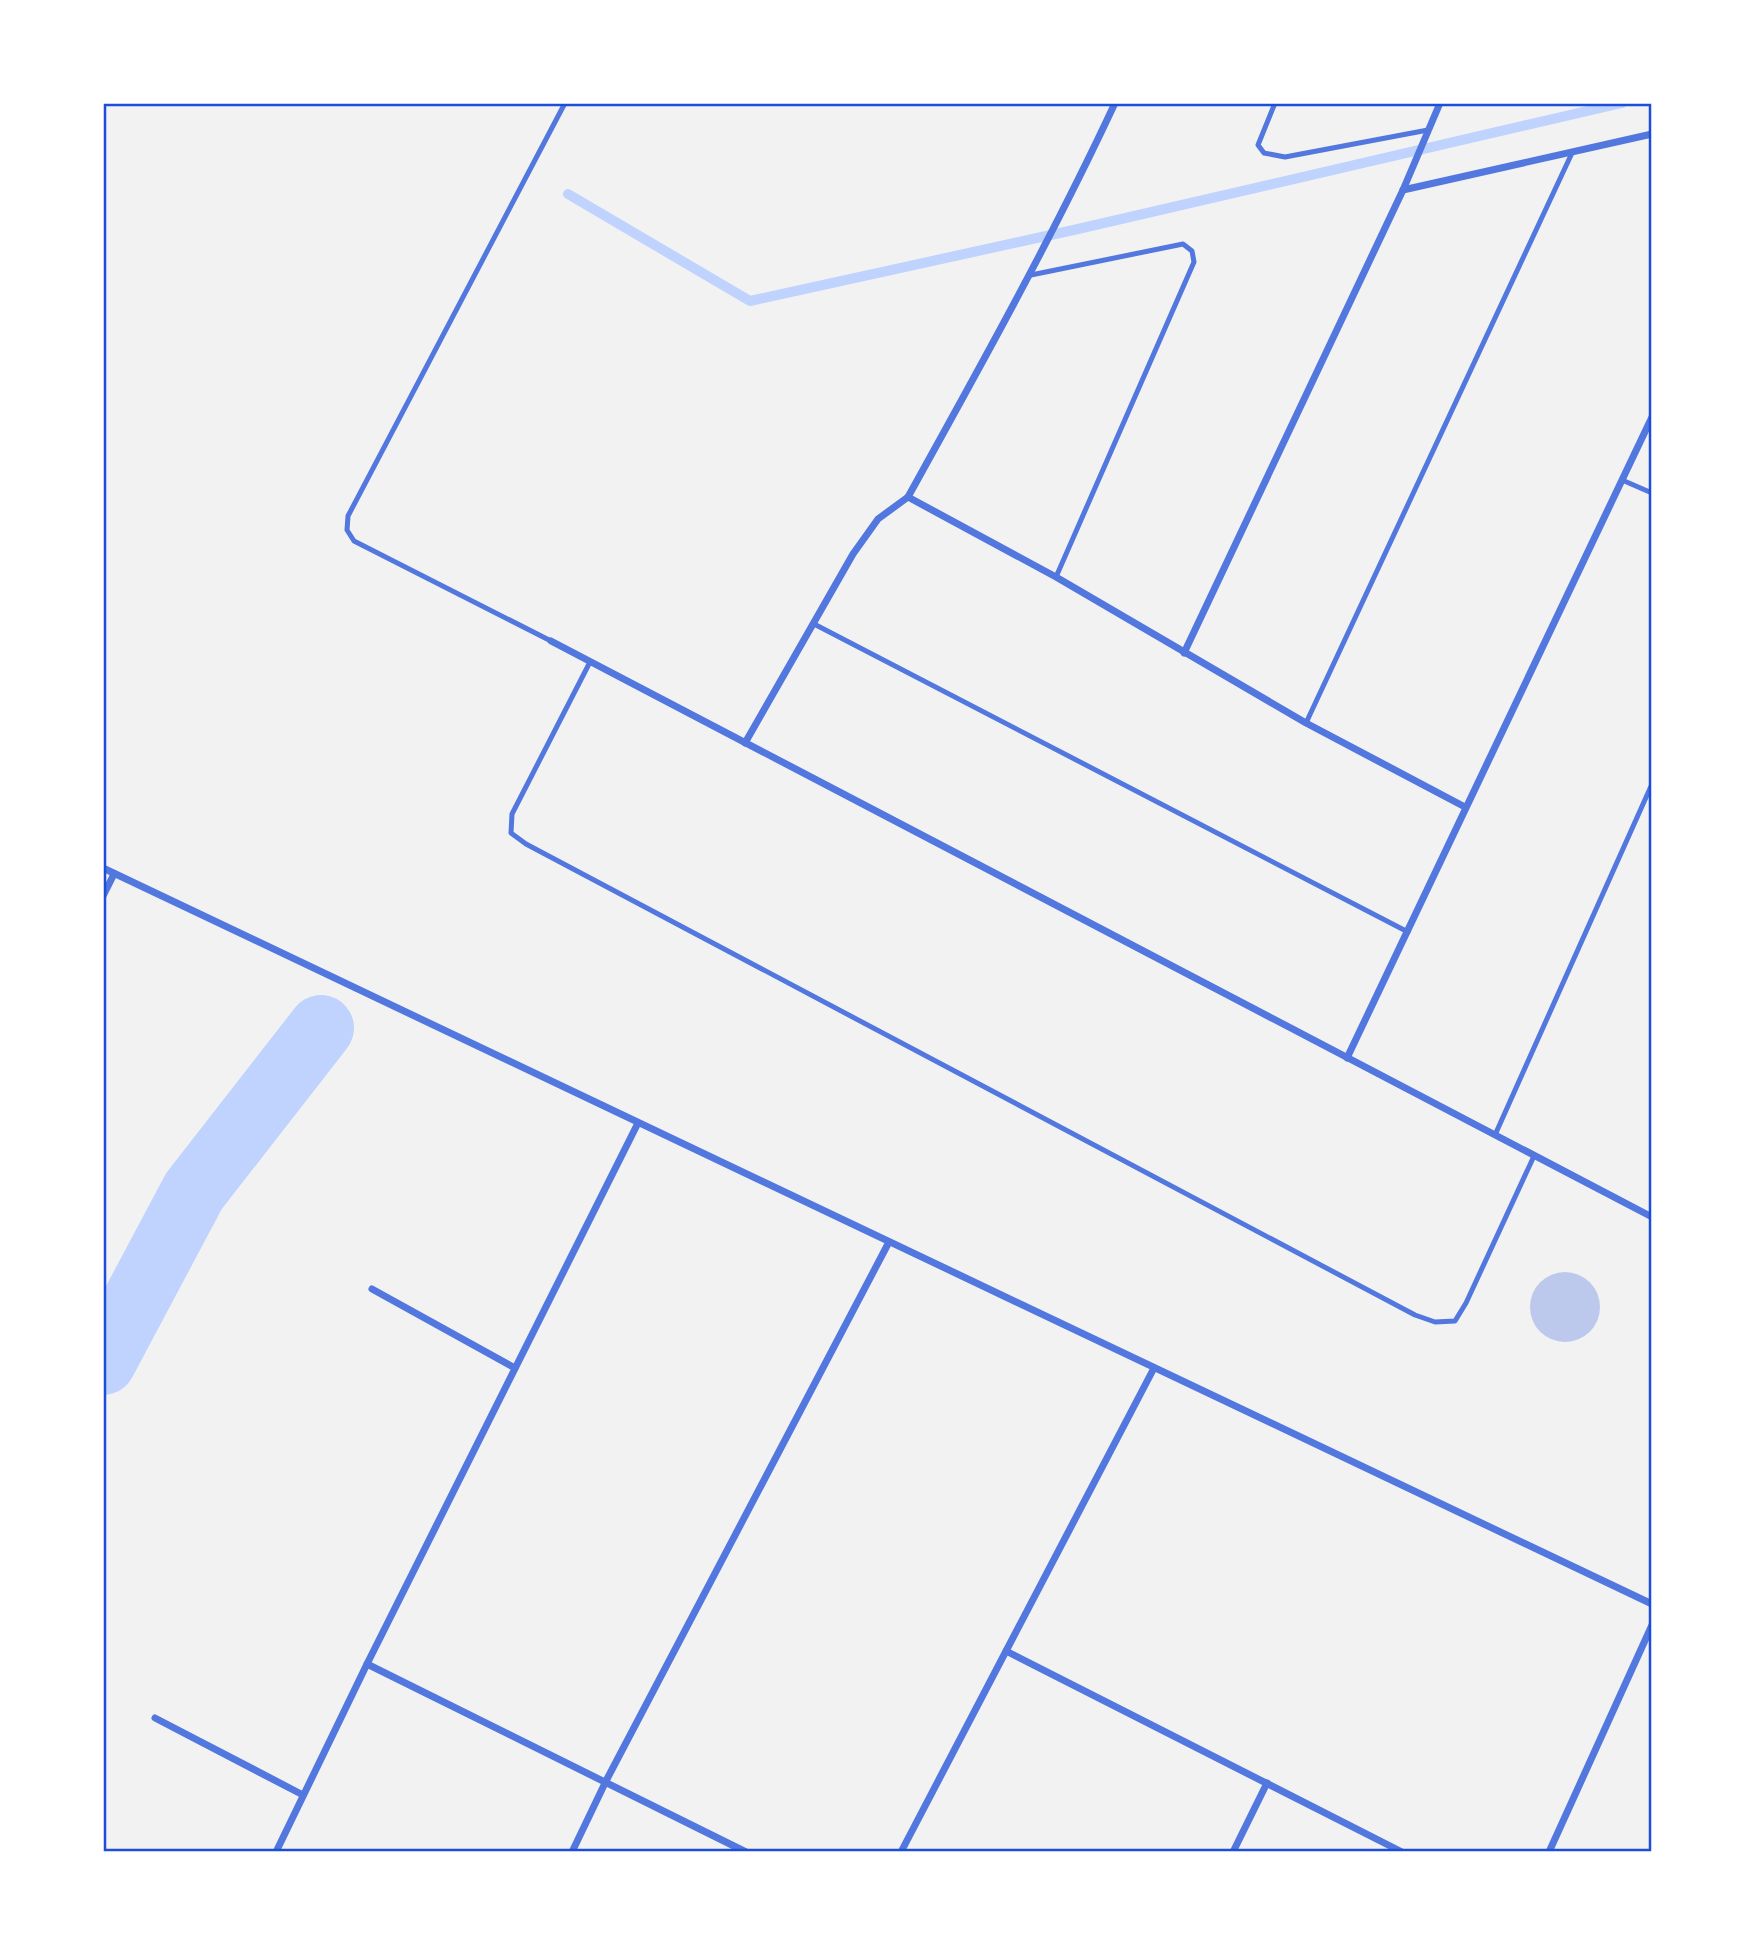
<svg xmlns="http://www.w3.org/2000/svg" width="1755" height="1955" font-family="'Crimson Pro',serif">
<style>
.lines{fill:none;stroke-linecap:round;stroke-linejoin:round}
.stream{stroke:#bfd3fe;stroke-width:10}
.river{stroke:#bfd3fe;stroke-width:66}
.building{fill:#bdc9ec}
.service{stroke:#5277de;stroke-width:5}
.minor{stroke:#5277de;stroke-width:7}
.neatline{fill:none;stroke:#1d4ed8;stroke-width:2.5}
</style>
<rect width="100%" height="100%" fill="#f2f2f2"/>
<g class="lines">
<path class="stream" d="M568,194L750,301L1078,229L1622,103"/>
<path class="river" d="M103,1362L194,1191L321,1028"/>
</g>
<circle class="building" cx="1565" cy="1307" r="35"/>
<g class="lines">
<g class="service">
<path d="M1275,103L1258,145L1264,153L1285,157L1428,130"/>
<path d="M1031,275L1183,244L1192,251L1194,262L1056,577"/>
<path d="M1622,480L1652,493"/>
<path d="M814,624L1408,932"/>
<path d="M551,641L354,541L347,530L348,516L565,103"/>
<path d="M590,662L512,814L511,833L526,844L1415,1315L1435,1322L1455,1321L1466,1303L1534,1156"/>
<path d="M1306,723L1572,153"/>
<path d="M1495,1135L1652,784"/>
</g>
<g class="minor">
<path d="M1403,190L1652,134"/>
<path d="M908,497L1056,577L1306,723L1465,807"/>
<path d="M551,641L1652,1217"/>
<path d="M1184,653L1403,190L1440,103"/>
<path d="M745,743L853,554L878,519L908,497C980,367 1052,238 1115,103"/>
<path d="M103,868L1652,1604"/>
<path d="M103,896L114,874"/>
<path d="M1347,1058L1652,417"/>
<path d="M372,1289L515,1368"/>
<path d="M1006,1651L1402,1852"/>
<path d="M367,1664L746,1852"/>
<path d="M155,1718L303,1795"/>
<path d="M276,1852L367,1664L638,1123"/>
<path d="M572,1852L606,1781L889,1242"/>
<path d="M901,1852L1154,1368"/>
<path d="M1233,1852L1267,1783"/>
<path d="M1549,1852L1652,1625"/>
</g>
</g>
<rect width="1755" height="1955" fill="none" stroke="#ffffff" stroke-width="210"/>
<rect x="105" y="105" width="1545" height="1745" class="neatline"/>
</svg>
